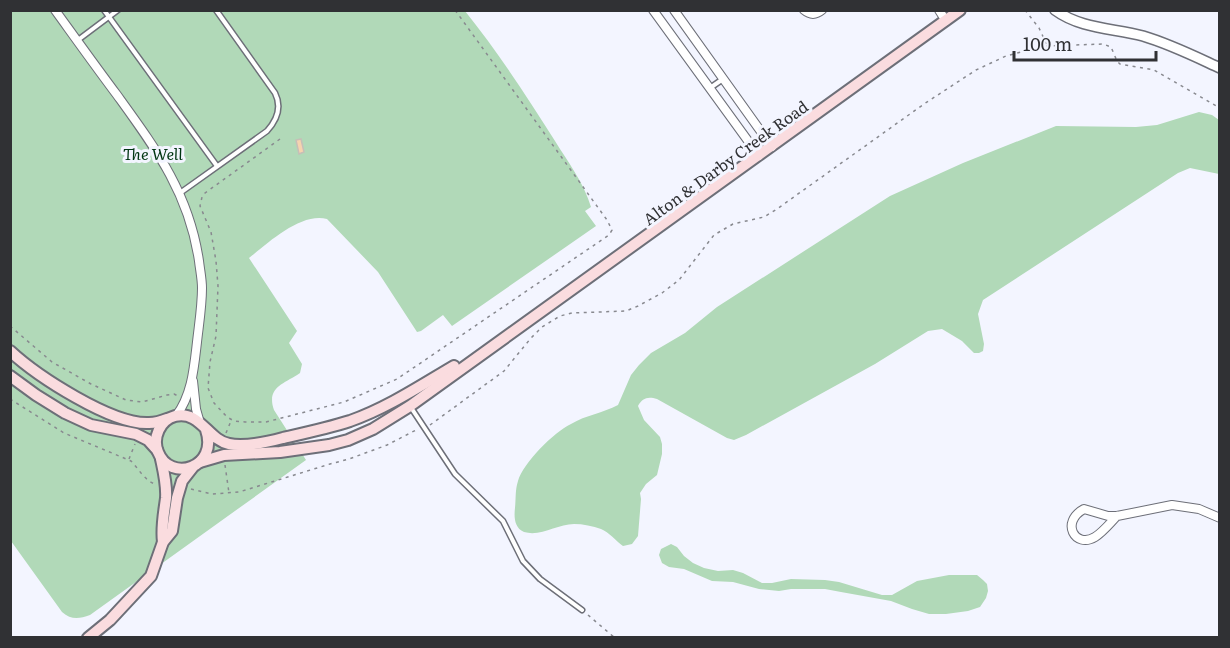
<svg xmlns="http://www.w3.org/2000/svg" width="1230" height="648" font-family="Literata,serif">
<style>
.green{fill:#b1d9b8}
.building{fill:#f6d3af;stroke:#c6bfb7;stroke-width:1.5}
.lines{fill:none;stroke-linecap:round;stroke-linejoin:round}
.service-casing{stroke:#6d6f78;stroke-width:7}
.minor-casing{stroke:#6d6f78;stroke-width:10}
.tertiary-casing{stroke:#6d6f78;stroke-width:12}
.secondary-casing{stroke:#6d6f78;stroke-width:14}
.path{stroke:#88898f;stroke-width:1.5;stroke-dasharray:3 4.5;stroke-linecap:butt}
.service{stroke:#fff;stroke-width:4}
.minor{stroke:#fff;stroke-width:8}
.tertiary{stroke:#fff;stroke-width:9}
.secondary{stroke:#fadcdf;stroke-width:10}
.labels{text-anchor:middle;dominant-baseline:central;stroke-width:6;stroke-linejoin:round;paint-order:stroke}
.park-label{font-size:16px;font-style:italic;fill:#003512;stroke:#f3f5ff}
.street-label{font-size:16px;fill:#303134;stroke:#f3f5ff}
</style>
<rect width="100%" height="100%" fill="#f3f5ff"/>
<g class="green">
<path d="M10,11H465C498,52 527,97 555,141C568,162 584,183 591,207L585,211L596,226L452,326L443,315L421,331L417,332L378,272L327,219C301,212 268,243 249,258L297,331L289,343L302,364L300,373C284,384 266,387 274,410L306,460L90,615C79,619 71,620 62,612L11,541Z"/>
<path d="M1199,112L1212,115L1219,120V174L1190,168L1178,173L983,300L978,314L984,344L983,351L979,353H974L962,341L942,329L928,331L875,364L746,435L734,440L727,438L657,399C648,396 642,398 638,406L644,420L660,437L662,444V454L657,475L646,484L640,493L641,499L638,536L632,544L623,546C616,541 609,532 601,529C593,526 583,524 574,524C557,524 541,537 524,532C514,528 514,516 515,508C516,499 515,490 518,481C523,463 554,432 571,424C586,415 603,413 618,405L631,375L639,365L651,353L685,333L717,307L890,196L963,163L1056,126L1136,127L1157,125Z"/>
<path d="M671,544L677,547L684,556L693,563L704,568L718,571L733,570L743,573L762,583H772L791,579L825,580L839,582L882,595H892L917,581L949,575H977L983,580L987,584L988,591L986,598L980,607L968,611L946,614H929L912,609L891,601L841,592L825,589H791L779,591L759,589L733,582L712,581L684,569L669,567L662,563L659,555L661,549Z"/>
</g>
<path class="building" d="M301,139L304,152L299,154L296,140Z"/>
<g class="lines">
<defs>
<g id="service">
<path d="M104,10L217,166"/>
<path d="M78,40L118,10"/>
<path d="M710,88L723,79"/>
<path d="M180,193L267,131C277,120 282,107 275,93L216,10"/>
<path d="M410,406L455,474L503,521L523,561L540,579L582,610"/>
</g>
<g id="minor">
<path d="M55,10C76,39 96,67 117,95C156,149 189,193 199,261C200,270 202,279 202,288C202,306 199,324 197,342C194,368 192,395 176,416"/>
<path d="M653,10L759,156"/>
<path d="M674,10L772,147"/>
<path d="M804,10C810,15 816,15 822,10"/>
<path d="M939,10L946,21"/>
<path d="M193,381L196,409L200,423"/>
<path d="M1117,516C1110,523 1103,532 1095,537C1075,549 1060,522 1084,509L1108,516H1117L1172,505L1199,509L1220,518"/>
</g>
<path id="tertiary" d="M1055,10C1081,29 1113,28 1143,36C1170,44 1194,56 1220,68"/>
<g id="secondary">
<path d="M10,351C37,376 112,425 149,423C155,423 162,421 167,419"/>
<path d="M10,376L36,395L65,413L91,425L136,434L148,440L157,450"/>
<path d="M206,430C219,468 170,483 158,452C152,438 160,420 175,416C200,410 208,440 229,444C244,447 268,442 283,438C305,433 328,428 350,421C387,408 420,386 454,366"/>
<path d="M161,459C164,473 167,485 166,498C164,514 161,527 163,542"/>
<path d="M200,462L224,455L280,452L329,445L348,440L373,429L410,406L960,10"/>
<path d="M88,638L110,620L151,576L163,542L172,531L177,498L182,481L193,467"/>
</g>
</defs>
<use href="#service" class="service-casing"/>
<use href="#minor" class="minor-casing"/>
<use href="#tertiary" class="tertiary-casing"/>
<use href="#secondary" class="secondary-casing"/>
<g class="path">
<path d="M1025,10L1039,28L1047,45"/>
<path d="M280,139L205,193L202,197L200,206L211,232L216,261L218,286L216,336L210,362L208,388L214,403L227,417L234,421L245,422H266L344,402L397,379L609,235L612,230L607,220L455,10"/>
<path d="M10,326L52,362L91,384L126,400L142,402L167,395L174,394L178,396"/>
<path d="M10,399L64,433L131,461C138,468 145,481 155,484"/>
<path d="M430,425L504,371L531,338L542,327L560,316L572,313L626,311L638,306L662,293L679,280L714,235L733,224L764,217L777,209L924,104L976,70L1006,56L1044,46L1103,44L1111,47L1117,61L1120,64L1154,70L1220,108"/>
<path d="M226,433L231,421"/>
<path d="M129,459L135,444"/>
<path d="M225,465L229,493"/>
<path d="M191,489L212,494L239,492L330,464L349,459L387,445L418,429"/>
<path d="M588,615L615,638"/>
</g>
<use href="#service" class="service"/>
<use href="#minor" class="minor"/>
<use href="#tertiary" class="tertiary"/>
<use href="#secondary" class="secondary"/>
</g>
<g class="labels">
<g class="park-label">
<text x="153" y="153">The Well</text>
</g>
<g class="street-label">
<text transform="translate(725 162) rotate(-36)">Alton &amp; Darby Creek Road</text>
</g>
</g>
<rect width="1230" height="648" fill="none" stroke="#303134" stroke-width="24"/>
<path d="M1014 51v9h142v-9" fill="none" stroke="#303134" stroke-width="3"/>
<text x="1023" y="51" font-size="18" fill="#303134" stroke="#f3f5ff" stroke-width="4.5" paint-order="stroke">100 m</text>
</svg>
